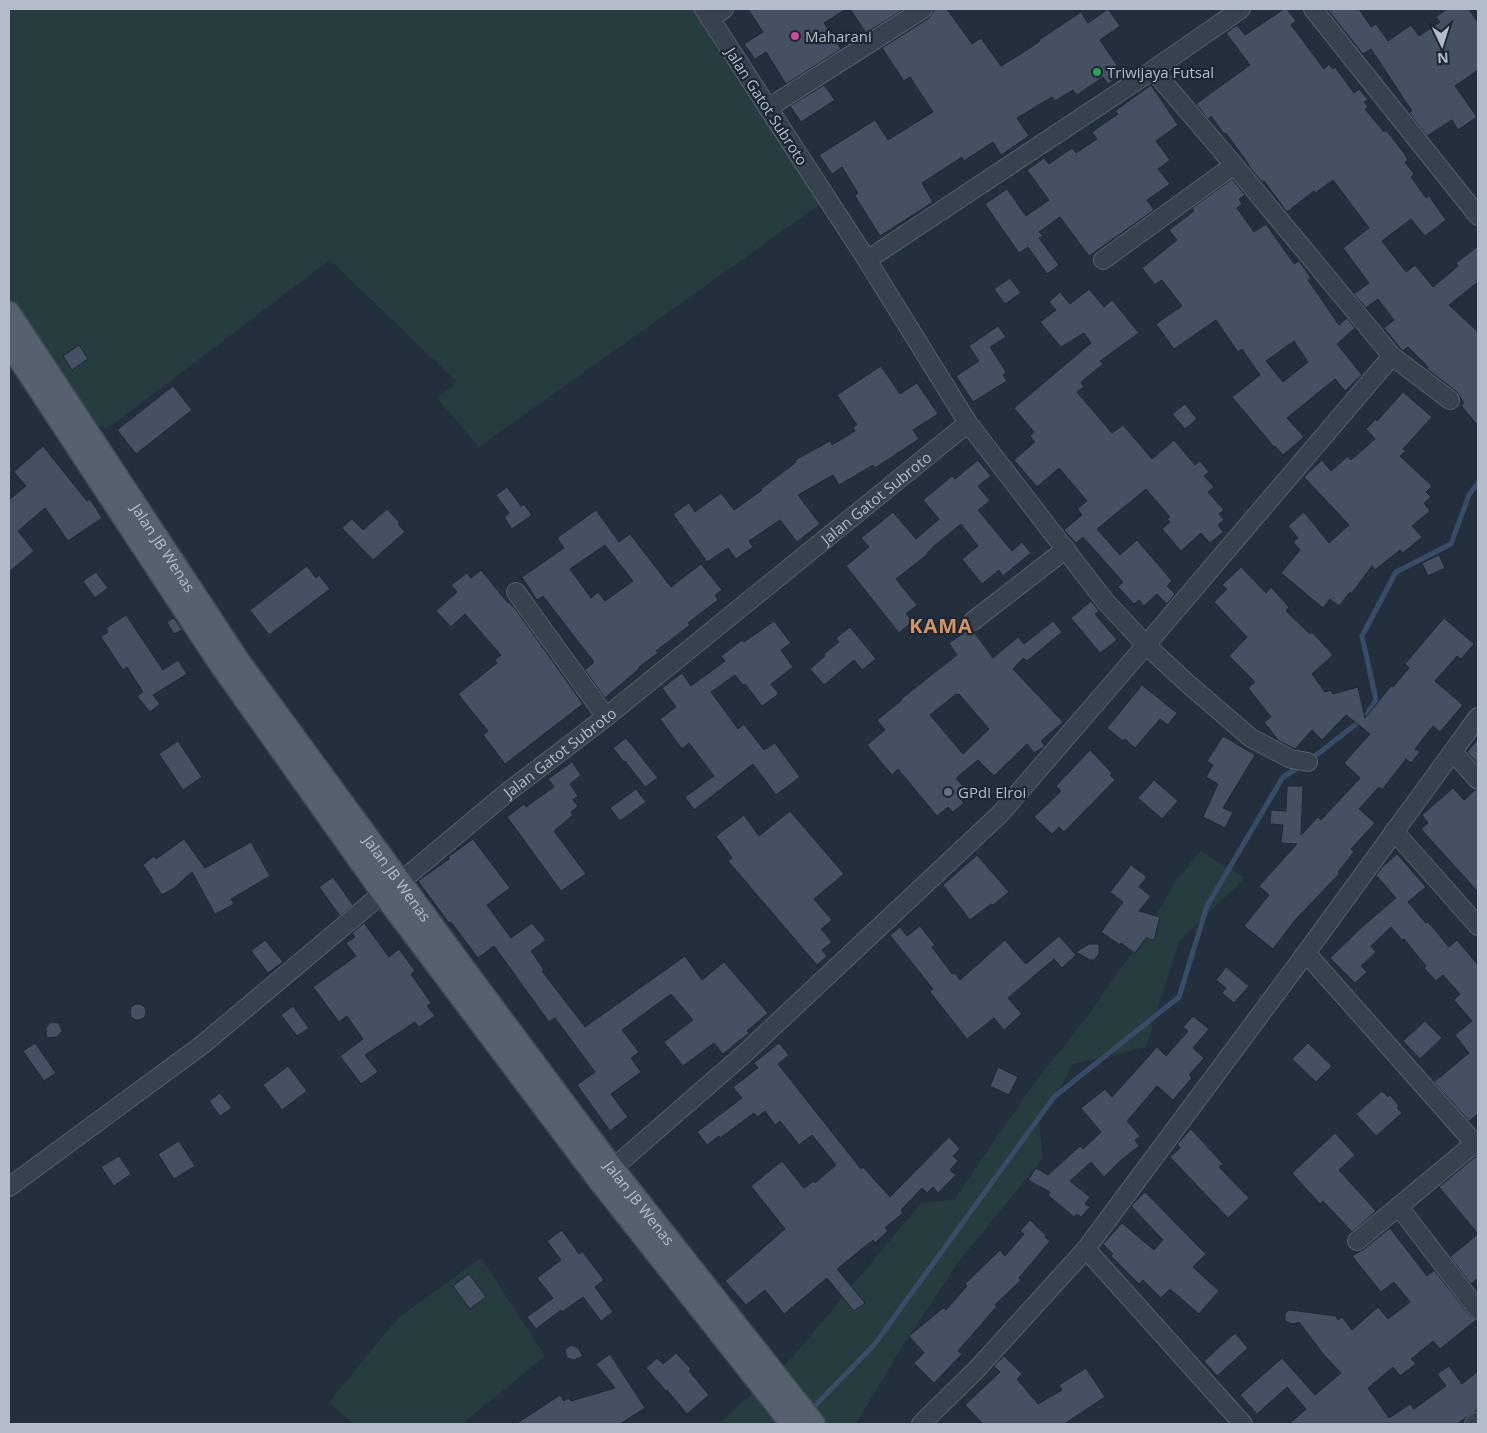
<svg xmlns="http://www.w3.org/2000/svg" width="1487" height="1433" font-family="'Open Sans',sans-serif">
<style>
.green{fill:#263c3f}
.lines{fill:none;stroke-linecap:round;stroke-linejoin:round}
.stream{stroke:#394c67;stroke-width:5}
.building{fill:#455162;stroke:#1f2835;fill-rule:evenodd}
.minor-casing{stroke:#565f6c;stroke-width:20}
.major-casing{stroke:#414a57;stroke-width:25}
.minor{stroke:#38414e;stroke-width:18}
.major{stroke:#56606e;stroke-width:22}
.hotel-dot{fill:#d1479c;stroke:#1d2633;stroke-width:2}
.leisure-dot{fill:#2e9e5b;stroke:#1d2633;stroke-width:2}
.worship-dot{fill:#6b7280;stroke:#1d2633;stroke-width:2}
.labels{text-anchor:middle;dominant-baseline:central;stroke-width:4.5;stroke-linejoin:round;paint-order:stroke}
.poi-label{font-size:15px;fill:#b4bcc9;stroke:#1d2633;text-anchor:start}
.street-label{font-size:15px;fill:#b4bcc9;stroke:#1d2633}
.district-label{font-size:20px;font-weight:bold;letter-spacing:1px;fill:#d59563;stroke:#1d2633}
</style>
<rect width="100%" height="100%" fill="#242f3e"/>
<path class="green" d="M 9,9 L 704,9 L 826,200 L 479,447 L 437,398 L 457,382 L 330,260 L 108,428 L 94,425 L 9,299 Z
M 1200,851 L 1245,878 L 1179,941 L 1146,1047 L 1073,1064 L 1039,1124 L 1043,1158 L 957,1264 L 900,1350 L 856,1424 L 718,1424 L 793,1357 L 921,1203 L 954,1200 L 1033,1085 L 1087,1017 L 1141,940 L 1175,883 Z
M 481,1258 L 545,1356 L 462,1424 L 354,1424 L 329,1402 L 398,1318 Z"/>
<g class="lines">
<path class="stream" d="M 1310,760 L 1365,717 L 1376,700 L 1362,636 L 1396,572 L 1451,544 L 1469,495 L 1478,483
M 810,1411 L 874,1345 L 1054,1097 L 1179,997 L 1207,906 L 1283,777 L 1301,766"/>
</g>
<path class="building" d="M 748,9 L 846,9 L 824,23 L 841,49 L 786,84 L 766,52 L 755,59 L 744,44 L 763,32 Z
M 850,9 L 904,9 L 866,33 Z
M 934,9 L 947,9 L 972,44 L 981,38 L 1001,66 L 1027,50 L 1040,41 L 1039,40 L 1081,12 L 1088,23 L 1108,9 L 1120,26 L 1100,40 L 1123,74 L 1108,84 L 1103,77 L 1077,95 L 1073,90 L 1055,101 L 1052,97 L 1017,118 L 1029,136 L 1001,155 L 993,142 L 964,161 L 962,157 L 922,183 L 933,202 L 880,236 L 855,196 L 858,193 L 842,167 L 832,174 L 819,155 L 875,120 L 888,140 L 933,112 L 910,77 L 904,81 L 882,48 L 929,18 L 932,14 Z
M 1284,9 L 1287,9 L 1296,21 L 1291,25 L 1324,69 L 1329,64 L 1333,69 L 1335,67 L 1354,93 L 1359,89 L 1368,100 L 1364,102 L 1368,107 L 1365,109 L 1384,132 L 1386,130 L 1404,153 L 1408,160 L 1405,162 L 1414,174 L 1411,177 L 1426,198 L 1429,196 L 1446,220 L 1425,236 L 1411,219 L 1382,241 L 1406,272 L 1415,265 L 1433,287 L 1458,266 L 1456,263 L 1478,246 L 1478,282 L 1449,305 L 1478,332 L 1478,426 L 1461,405 L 1464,403 L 1457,392 L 1426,368 L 1428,367 L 1408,347 L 1403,351 L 1401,349 L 1384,328 L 1394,320 L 1378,299 L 1366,308 L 1354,294 L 1369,283 L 1343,248 L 1369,228 L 1333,180 L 1315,193 L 1314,191 L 1287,212 L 1264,181 L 1262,182 L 1248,165 L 1249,165 L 1226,133 L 1224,134 L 1211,116 L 1208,119 L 1196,104 L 1250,65 L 1226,33 L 1237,25 L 1245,35 Z
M 1327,9 L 1359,9 L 1371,27 L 1376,24 L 1388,41 L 1411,25 L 1419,36 L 1440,22 L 1436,17 L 1447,9 L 1469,9 L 1478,23 L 1478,70 L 1455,86 L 1477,117 L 1458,130 L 1452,120 L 1427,136 L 1409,113 L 1412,111 L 1371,49 L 1363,54 Z
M 824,85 L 835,100 L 801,122 L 790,106 Z
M 1151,85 L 1178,125 L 1156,141 L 1170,160 L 1158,169 L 1170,184 L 1147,200 L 1154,210 L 1089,256 L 1060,217 L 1039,232 L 1043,236 L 1039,238 L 1059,265 L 1047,274 L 1028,247 L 1019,253 L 985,204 L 1007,189 L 1026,216 L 1049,200 L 1027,170 L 1044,158 L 1049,164 L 1072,148 L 1076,153 L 1097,139 L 1092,132 L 1118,114 L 1115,111 Z
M 1232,179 L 1245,195 L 1239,199 L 1242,204 L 1237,208 L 1254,232 L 1266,224 L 1294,264 L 1299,261 L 1311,278 L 1308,280 L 1339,325 L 1347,318 L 1355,328 L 1337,344 L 1362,375 L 1345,391 L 1335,379 L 1287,418 L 1304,437 L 1283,455 L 1275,446 L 1274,447 L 1232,397 L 1260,375 L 1242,349 L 1238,352 L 1216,320 L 1174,349 L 1156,324 L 1182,306 L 1162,280 L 1155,285 L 1142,268 L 1177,240 L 1169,230 L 1194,211 L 1192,208 ZM 1294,341 L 1308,362 L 1283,382 L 1266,361 Z
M 1010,278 L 1021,293 L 1005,304 L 994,289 Z
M 1089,289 L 1104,307 L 1112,300 L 1139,333 L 1100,361 L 1103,364 L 1081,382 L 1084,387 L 1077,392 L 1112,433 L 1123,425 L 1152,459 L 1174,440 L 1195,465 L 1200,461 L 1209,472 L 1204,476 L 1214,487 L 1208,492 L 1224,510 L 1219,514 L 1224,520 L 1218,525 L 1223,532 L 1210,543 L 1201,533 L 1181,551 L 1162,529 L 1170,522 L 1167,519 L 1170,517 L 1146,489 L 1097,529 L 1120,555 L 1137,540 L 1172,581 L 1167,586 L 1175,594 L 1167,604 L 1157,594 L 1144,606 L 1139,600 L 1134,604 L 1118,587 L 1123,582 L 1083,537 L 1076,543 L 1064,530 L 1082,515 L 1077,509 L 1087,501 L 1059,468 L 1037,487 L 1014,460 L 1035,442 L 1030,436 L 1034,432 L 1014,408 L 1091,343 L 1084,333 L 1061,347 L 1040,322 L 1056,310 L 1049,302 L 1060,292 L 1070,304 Z
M 998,326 L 1006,337 L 990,347 L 1006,372 L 1003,375 L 1007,381 L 973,402 L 956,376 L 979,361 L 969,346 Z
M 79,345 L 88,359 L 72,370 L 63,356 Z
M 881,366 L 900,394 L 917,383 L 938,414 L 913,430 L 919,439 L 875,468 L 873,465 L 839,485 L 833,475 L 798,495 L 820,524 L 797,542 L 780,520 L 749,541 L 753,547 L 736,559 L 728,548 L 707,562 L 673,514 L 689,503 L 695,512 L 721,493 L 734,510 L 762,490 L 761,489 L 796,462 L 795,460 L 830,441 L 832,445 L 855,431 L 853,427 L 857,425 L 837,395 Z
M 173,386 L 192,410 L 136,454 L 117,430 Z
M 1403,392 L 1432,417 L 1403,449 L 1406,451 L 1400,456 L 1432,486 L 1426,492 L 1431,497 L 1424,503 L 1430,511 L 1412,526 L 1422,537 L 1403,553 L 1400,550 L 1375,570 L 1372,566 L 1351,594 L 1350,592 L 1339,606 L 1330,599 L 1323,608 L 1281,573 L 1300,550 L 1293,542 L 1298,538 L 1288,526 L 1304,512 L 1329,543 L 1349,525 L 1304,477 L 1322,460 L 1331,471 L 1348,456 L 1351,460 L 1375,439 L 1366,429 L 1376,419 L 1377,421 Z
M 1185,404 L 1197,419 L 1185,429 L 1172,414 Z
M 43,446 L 87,501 L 90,499 L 102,518 L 68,541 L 45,508 L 18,531 L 34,551 L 9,572 L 9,500 L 26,486 L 14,472 Z
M 978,460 L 991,476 L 978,486 L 990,501 L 978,510 L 1012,551 L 1022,542 L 1031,553 L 1003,576 L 999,570 L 982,584 L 962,559 L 978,546 L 961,524 L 934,546 L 927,553 L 928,554 L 896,579 L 917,605 L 906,614 L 913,621 L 899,633 L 846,566 L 869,547 L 861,538 L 893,512 L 916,539 L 939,519 L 923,500 L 952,476 L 955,479 Z
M 507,487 L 521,506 L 524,504 L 532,515 L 512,529 L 504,517 L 509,513 L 496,495 Z
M 387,509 L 400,523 L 398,524 L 405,532 L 373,560 L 342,528 L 352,519 L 363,530 Z
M 596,510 L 619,542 L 630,534 L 671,587 L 701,564 L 722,590 L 715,595 L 718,600 L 688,623 L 690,625 L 656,651 L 658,653 L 639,667 L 640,668 L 605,698 L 585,670 L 594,662 L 543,596 L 537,600 L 522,577 L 564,548 L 557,538 ZM 605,545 L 633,581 L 605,601 L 598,592 L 591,598 L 570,569 Z
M 1439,555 L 1445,568 L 1428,576 L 1422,563 Z
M 307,566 L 316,578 L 319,575 L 330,589 L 269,635 L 250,610 Z
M 1241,567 L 1266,593 L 1271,587 L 1289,607 L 1286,611 L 1309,633 L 1313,633 L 1333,655 L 1312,674 L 1325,692 L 1331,690 L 1333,694 L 1358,687 L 1365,718 L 1391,686 L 1393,687 L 1409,668 L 1405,664 L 1444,618 L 1474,644 L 1461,659 L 1457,656 L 1435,681 L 1463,705 L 1440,732 L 1433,726 L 1415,749 L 1420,752 L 1411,763 L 1406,759 L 1382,790 L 1379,787 L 1359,809 L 1375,823 L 1351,849 L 1354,852 L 1338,872 L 1340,873 L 1296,919 L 1273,949 L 1244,926 L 1269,895 L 1259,886 L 1297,844 L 1281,843 L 1283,825 L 1270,824 L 1271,810 L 1286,811 L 1287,786 L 1303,786 L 1301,835 L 1318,817 L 1321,820 L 1360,778 L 1344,763 L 1370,734 L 1346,715 L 1322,740 L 1312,730 L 1295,749 L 1278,740 L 1264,722 L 1271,717 L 1248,688 L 1255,682 L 1229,656 L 1247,637 L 1214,602 L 1227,589 L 1222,585 Z
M 481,570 L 508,603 L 509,602 L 516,610 L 583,704 L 505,764 L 483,735 L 488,731 L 458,694 L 497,663 L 495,660 L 501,655 L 465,614 L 451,627 L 436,611 L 457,592 L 451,585 L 467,573 L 471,578 Z
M 96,572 L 108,588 L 95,598 L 83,581 Z
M 1091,601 L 1099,611 L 1095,614 L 1117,640 L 1100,653 L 1071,618 Z
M 126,615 L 163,670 L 178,660 L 187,674 L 153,695 L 160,704 L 150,712 L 137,696 L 143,692 L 127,667 L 123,670 L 101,637 L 108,632 L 106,628 Z
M 174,618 L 182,630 L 174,634 L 167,622 Z
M 774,621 L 791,643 L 781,650 L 793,667 L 771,684 L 779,694 L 762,706 L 745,684 L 743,685 L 735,675 L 711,692 L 738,729 L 744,724 L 764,750 L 775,743 L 800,777 L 776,795 L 753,764 L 694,810 L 685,797 L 714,776 L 689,743 L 682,749 L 660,719 L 676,707 L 662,688 L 682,673 L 691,686 L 725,661 L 721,656 L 742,640 L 744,642 Z
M 1053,621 L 1062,632 L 1027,661 L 1023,658 L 1013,669 L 1063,722 L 1041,741 L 1045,746 L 1034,753 L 1027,744 L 994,776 L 978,760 L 956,778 L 967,791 L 959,798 L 964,803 L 953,812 L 948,807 L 937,816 L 898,769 L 892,775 L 867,745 L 885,730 L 877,720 L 902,700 L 901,699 L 957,655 L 949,643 L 968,630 L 974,632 L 993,658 L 1018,637 L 1024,644 ZM 956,694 L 957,695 L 959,694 L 989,729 L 963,754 L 930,715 Z
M 850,627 L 876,659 L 862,670 L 854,660 L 824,685 L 810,669 L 825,656 L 824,654 L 839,642 L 836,638 Z
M 1142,685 L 1177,713 L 1168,725 L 1160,719 L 1135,748 L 1125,739 L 1123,741 L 1107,728 Z
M 1223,736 L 1255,755 L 1223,808 L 1233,812 L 1225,828 L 1203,817 L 1218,784 L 1206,777 L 1213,765 L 1207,761 Z
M 626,738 L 658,778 L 645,787 L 625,761 L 624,762 L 613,748 Z
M 1478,739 L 1478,764 L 1467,752 Z
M 178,741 L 202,777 L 183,790 L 159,754 Z
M 1090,750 L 1112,773 L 1110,775 L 1115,780 L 1064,832 L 1059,827 L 1052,834 L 1034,817 L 1061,791 L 1056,786 Z
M 572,762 L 581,775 L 570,784 L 578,796 L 573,800 L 578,806 L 571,812 L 573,815 L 554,831 L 586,874 L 561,891 L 507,817 L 524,804 L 526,807 L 554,787 L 548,779 Z
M 1154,780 L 1178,801 L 1162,819 L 1138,798 Z
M 1453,788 L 1464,800 L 1475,790 L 1478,790 L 1478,892 L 1421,829 L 1428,823 L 1422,815 Z
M 636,789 L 646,802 L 620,821 L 610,808 Z
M 790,811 L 844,874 L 814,899 L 832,920 L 821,929 L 832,942 L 822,950 L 827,956 L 817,965 L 728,861 L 732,858 L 716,836 L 744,815 L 759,836 Z
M 184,839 L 205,868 L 251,842 L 270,876 L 231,899 L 234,904 L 215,914 L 192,872 L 174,888 L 162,895 L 152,880 L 153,880 L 143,865 L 154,856 L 156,859 Z
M 473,839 L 510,888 L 487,905 L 511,938 L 532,923 L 546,940 L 531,951 L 544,970 L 542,971 L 585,1027 L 685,956 L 702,980 L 724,962 L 768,1013 L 747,1031 L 749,1033 L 723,1054 L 714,1043 L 683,1066 L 664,1042 L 693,1020 L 671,994 L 638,1018 L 622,1030 L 639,1052 L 631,1058 L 641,1072 L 611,1094 L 628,1117 L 610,1131 L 577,1085 L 595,1072 L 555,1018 L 549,1022 L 494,946 L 478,958 L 451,922 L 449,923 L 418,881 L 449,859 L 448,857 Z
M 1397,854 L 1426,887 L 1408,902 L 1426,923 L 1428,922 L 1449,947 L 1457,940 L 1478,965 L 1478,1114 L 1469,1121 L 1434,1082 L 1469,1053 L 1455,1035 L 1472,1021 L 1454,1000 L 1460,994 L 1443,975 L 1436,981 L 1424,968 L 1426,966 L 1404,939 L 1402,940 L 1391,927 L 1371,946 L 1376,952 L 1361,966 L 1367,972 L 1355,983 L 1330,958 L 1362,927 L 1396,898 L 1376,875 L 1382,867 Z
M 977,855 L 1009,892 L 993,905 L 991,904 L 970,920 L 943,885 Z
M 1131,865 L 1147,877 L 1139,887 L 1151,896 L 1139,911 L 1160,917 L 1154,940 L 1146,938 L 1135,953 L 1121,943 L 1120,945 L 1101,932 L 1123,902 L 1110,892 Z
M 333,877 L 353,905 L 340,916 L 319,887 Z
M 364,923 L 389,957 L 399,949 L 415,971 L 411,974 L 431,1003 L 427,1006 L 435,1016 L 419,1027 L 415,1022 L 365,1055 L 378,1072 L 361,1084 L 340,1056 L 363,1039 L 347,1016 L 339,1022 L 313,987 L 356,956 L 346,943 L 355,937 L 352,933 Z
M 920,926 L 935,945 L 932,947 L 952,974 L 955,973 L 960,980 L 1005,940 L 1026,964 L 1059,936 L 1076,955 L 1062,968 L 1054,959 L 1008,998 L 1022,1014 L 1004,1030 L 994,1018 L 967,1039 L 930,992 L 933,989 L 890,935 L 900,927 L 907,936 Z
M 265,940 L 283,962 L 268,973 L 251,951 Z
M 1089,944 L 1099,944 L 1099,954 L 1094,960 L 1090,960 L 1076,952 Z
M 1226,967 L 1249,986 L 1234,1003 L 1222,993 L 1226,988 L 1216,980 Z
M130 1012a8 8 0 1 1 16 0a8 8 0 1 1-16 0Z
M 293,1006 L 309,1028 L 297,1036 L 281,1015 Z
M 1193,1016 L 1209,1029 L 1193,1048 L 1204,1058 L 1189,1075 L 1192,1078 L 1173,1100 L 1157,1086 L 1127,1121 L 1140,1136 L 1135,1140 L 1139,1146 L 1120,1161 L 1104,1177 L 1091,1162 L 1070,1181 L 1090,1197 L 1085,1204 L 1090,1207 L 1081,1217 L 1077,1214 L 1074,1217 L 1048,1195 L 1050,1192 L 1028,1180 L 1036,1168 L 1048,1175 L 1080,1146 L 1083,1149 L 1101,1132 L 1081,1108 L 1105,1089 L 1112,1097 L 1157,1047 L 1166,1056 L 1188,1031 L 1183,1027 Z
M 1425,1021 L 1442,1038 L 1420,1059 L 1403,1041 Z
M 51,1022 L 59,1023 L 62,1031 L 57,1037 L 47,1038 L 46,1028 Z
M 35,1043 L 56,1073 L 44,1081 L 23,1051 Z
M 779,1043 L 789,1055 L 778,1064 L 861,1169 L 863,1167 L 890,1197 L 949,1137 L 960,1149 L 953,1156 L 958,1161 L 950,1170 L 956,1175 L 938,1193 L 933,1187 L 927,1193 L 922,1188 L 901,1210 L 903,1213 L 885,1228 L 888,1231 L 875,1243 L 873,1240 L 837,1269 L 865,1303 L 854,1311 L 827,1278 L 784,1314 L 765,1290 L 746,1305 L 725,1281 L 785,1229 L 751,1186 L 782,1161 L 804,1188 L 814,1181 L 815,1183 L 836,1165 L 812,1135 L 799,1145 L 780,1121 L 775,1125 L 765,1111 L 757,1117 L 754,1113 L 720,1138 L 719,1136 L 707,1145 L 697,1132 L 742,1098 L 733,1087 L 758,1068 L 754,1063 Z
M 1308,1043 L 1332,1066 L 1316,1082 L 1292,1059 Z
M 288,1066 L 307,1091 L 282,1110 L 263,1085 Z
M 998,1067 L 1018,1077 L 1009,1095 L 990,1086 Z
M 1382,1091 L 1388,1097 L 1390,1095 L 1399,1106 L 1397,1108 L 1402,1113 L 1376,1136 L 1356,1114 Z
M 220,1093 L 232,1108 L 220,1116 L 209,1101 Z
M 1191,1129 L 1223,1164 L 1219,1167 L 1249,1198 L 1228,1218 L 1170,1157 L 1180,1148 L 1177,1144 Z
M 1335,1133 L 1355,1155 L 1339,1170 L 1376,1211 L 1352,1232 L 1323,1201 L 1320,1204 L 1292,1173 Z
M 179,1141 L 195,1166 L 174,1179 L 158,1154 Z
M 119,1156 L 131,1174 L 114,1186 L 101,1167 Z
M 1475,1157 L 1478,1157 L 1478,1278 L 1471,1284 L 1450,1257 L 1478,1234 L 1439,1187 Z
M 1145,1192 L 1206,1254 L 1193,1267 L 1219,1291 L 1199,1314 L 1170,1289 L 1161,1298 L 1143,1280 L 1139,1284 L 1111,1256 L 1113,1254 L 1103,1244 L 1122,1223 L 1154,1250 L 1163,1240 L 1131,1206 Z
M 1030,1220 L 1046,1235 L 1045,1237 L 1050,1241 L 1019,1278 L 1021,1280 L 995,1305 L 997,1306 L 958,1351 L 962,1354 L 934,1383 L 914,1363 L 924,1353 L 909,1336 L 943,1308 L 946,1310 L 967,1286 L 965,1284 L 1000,1250 L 1005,1256 L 1024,1234 L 1020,1231 Z
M 1390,1228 L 1427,1276 L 1434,1270 L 1470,1316 L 1476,1320 L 1440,1349 L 1433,1341 L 1411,1359 L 1416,1364 L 1400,1376 L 1393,1367 L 1368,1388 L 1389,1418 L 1410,1404 L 1414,1409 L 1446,1386 L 1437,1374 L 1449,1366 L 1462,1384 L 1478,1371 L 1478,1409 L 1457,1424 L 1289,1424 L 1306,1409 L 1287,1387 L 1257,1414 L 1240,1395 L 1282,1358 L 1315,1395 L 1341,1373 L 1324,1355 L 1299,1322 L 1292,1324 L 1285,1321 L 1285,1314 L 1287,1311 L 1290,1310 L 1336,1316 L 1338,1320 L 1342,1317 L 1352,1330 L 1378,1307 L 1388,1319 L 1410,1302 L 1394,1282 L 1381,1292 L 1352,1256 L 1364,1249 Z
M 562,1230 L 579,1254 L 582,1251 L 604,1280 L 595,1287 L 613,1312 L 601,1321 L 583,1297 L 562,1312 L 561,1310 L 536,1329 L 527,1317 L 553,1298 L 537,1278 L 561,1260 L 547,1241 Z
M 469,1274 L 486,1297 L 470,1309 L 453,1286 Z
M 1235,1333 L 1248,1348 L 1217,1376 L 1204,1361 Z
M 571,1345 L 578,1348 L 583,1356 L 574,1360 L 567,1358 L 565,1350 Z
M 676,1353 L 691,1369 L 689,1371 L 709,1395 L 687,1414 L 667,1390 L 666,1391 L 646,1368 L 657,1358 L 663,1364 Z
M 610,1354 L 645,1408 L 620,1424 L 516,1424 L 560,1395 L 564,1401 L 568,1398 L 571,1401 L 615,1388 L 596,1364 Z
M 1004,1356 L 1022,1374 L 1017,1379 L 1038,1404 L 1062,1390 L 1059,1385 L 1086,1368 L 1105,1397 L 1064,1424 L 983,1424 L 965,1405 L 1000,1372 L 994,1366 Z"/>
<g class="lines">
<defs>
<g id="minor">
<path d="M 1313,9 L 1478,216"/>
<path d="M 710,19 L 724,9"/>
<path d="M 768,108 L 923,9"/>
<path d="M 867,260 L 1153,70 L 1241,9"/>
<path d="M 1103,260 L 1234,165"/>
<path d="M 1392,356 L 1450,400"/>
<path d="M 968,423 L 1105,601 L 1146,645 L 1187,683 L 1251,738 L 1291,759 L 1308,762"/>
<path d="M 516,592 L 606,717"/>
<path d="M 973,621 L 1066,549"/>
<path d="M 1453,752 L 1478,780"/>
<path d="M 1394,831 L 1478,926"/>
<path d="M 1306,953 L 1478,1147"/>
<path d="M 604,1176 L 744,1054 L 1000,814 L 1146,645 L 1392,356 L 1234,165 L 1153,70"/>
<path id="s1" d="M 9,1187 L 202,1045 L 383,893 L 400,882 L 509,791 L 606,717 L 968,423 L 867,260 L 704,9"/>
<path d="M 1399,1207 L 1478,1310"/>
<path d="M 1357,1241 L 1475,1143"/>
<path d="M 1086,1249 L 1243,1424"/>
<path d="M 921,1424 L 978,1368 L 1086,1249 L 1306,953 L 1478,717"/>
<path d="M 1474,1424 L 1478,1421"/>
</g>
<g id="major">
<path id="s2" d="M 9,313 L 239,662 L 467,973 L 613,1169 L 814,1424"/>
<path d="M 9,343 L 219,662 L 383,893 L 599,1180 L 792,1424"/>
</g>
</defs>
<use href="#minor" class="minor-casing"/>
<use href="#major" class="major-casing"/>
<use href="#minor" class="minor"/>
<use href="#major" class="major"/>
</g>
<circle class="hotel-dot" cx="795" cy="36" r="5"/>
<circle class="leisure-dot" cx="1097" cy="72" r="5"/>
<circle class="worship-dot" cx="948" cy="792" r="5"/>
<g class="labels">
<g class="poi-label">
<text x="805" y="36">Maharani</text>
<text x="1107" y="72">Triwijaya Futsal</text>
<text x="958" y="792">GPdI Elroi</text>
</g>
<g class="street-label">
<text transform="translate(767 106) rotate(57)">Jalan Gatot Subroto</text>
<text stroke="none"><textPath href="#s1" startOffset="1108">Jalan Gatot Subroto</textPath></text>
<text stroke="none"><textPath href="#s2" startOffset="281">Jalan JB Wenas</textPath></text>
<text stroke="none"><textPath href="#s1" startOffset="702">Jalan Gatot Subroto</textPath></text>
<text stroke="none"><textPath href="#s2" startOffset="686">Jalan JB Wenas</textPath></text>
<text stroke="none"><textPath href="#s2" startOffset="1091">Jalan JB Wenas</textPath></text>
</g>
<g class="district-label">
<text x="941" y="625">KAMA</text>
</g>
</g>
<rect width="1487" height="1433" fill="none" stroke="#b4bcc9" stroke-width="20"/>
<g transform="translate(1442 45) rotate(176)" stroke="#1d2633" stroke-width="4" paint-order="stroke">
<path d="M0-4L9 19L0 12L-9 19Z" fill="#b4bcc9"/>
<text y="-8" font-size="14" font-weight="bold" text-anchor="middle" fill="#b4bcc9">N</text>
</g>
</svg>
